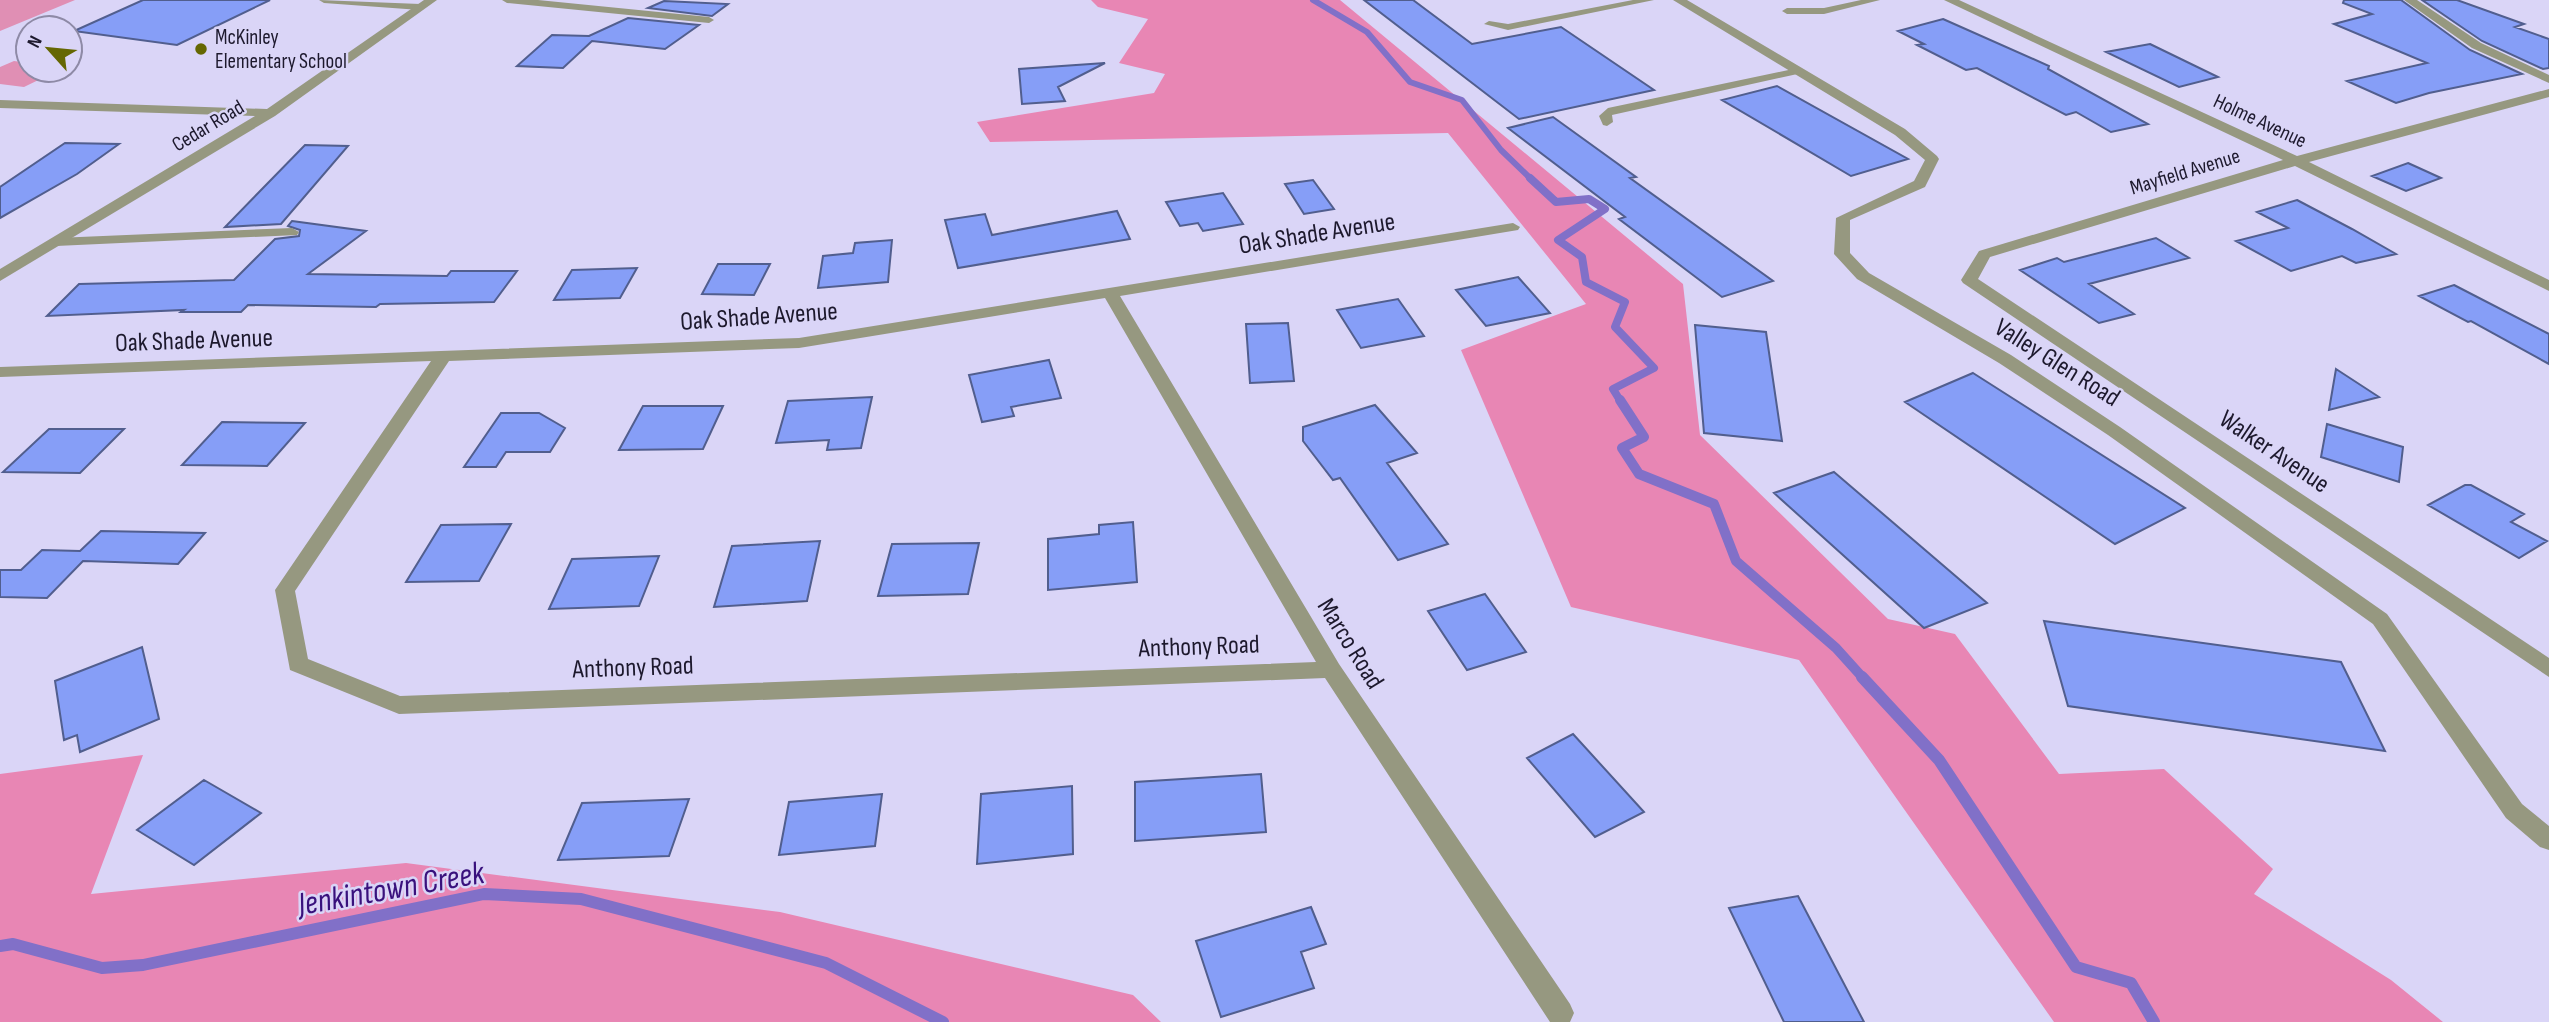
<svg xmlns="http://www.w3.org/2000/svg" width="2549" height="1022" font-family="'Sofia Sans Condensed',sans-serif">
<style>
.green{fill:#e08fb4}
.forest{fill:#e886b4}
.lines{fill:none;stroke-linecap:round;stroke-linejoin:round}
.stream-far3{stroke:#8170c8;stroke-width:6}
.stream-far2{stroke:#8170c8;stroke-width:8}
.stream-far1{stroke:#8170c8;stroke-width:10}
.stream{stroke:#8170c8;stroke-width:12}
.building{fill:#869ef7;stroke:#515e8e;stroke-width:2}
.service{fill:#969880;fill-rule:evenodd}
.minor{fill:#969880;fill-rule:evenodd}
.poi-dot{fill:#656702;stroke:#dad5f7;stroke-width:2.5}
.labels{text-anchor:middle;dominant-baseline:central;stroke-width:5;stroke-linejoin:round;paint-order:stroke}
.far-poi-label{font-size:21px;fill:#1d192d;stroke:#dad5f7;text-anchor:start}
.far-street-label{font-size:21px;fill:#1d192d;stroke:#dad5f7}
.street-label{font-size:26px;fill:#1d192d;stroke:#dad5f7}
.near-water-label{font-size:33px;font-style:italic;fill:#39117d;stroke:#dad5f7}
</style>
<rect width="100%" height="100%" fill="#dad5f7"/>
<path class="green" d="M 0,0 L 75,0 L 0,31 Z
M 14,61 L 28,63 L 28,70 L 59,70 L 24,87 L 0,84 L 0,67 Z"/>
<path class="forest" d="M 1091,0 L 1340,0 L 1683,284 L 1700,435 L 1888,619 L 1955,634 L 2059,774 L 2164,769 L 2273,869 L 2254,894 L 2391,980 L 2443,1022 L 2054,1022 L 1799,660 L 1571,607 L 1461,350 L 1586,304 L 1448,133 L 990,142 L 977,122 L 1154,93 L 1165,74 L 1119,63 L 1148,19 L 1098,7 Z
M 143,755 L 91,894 L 406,863 L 780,912 L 1133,995 L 1161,1022 L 0,1022 L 0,774 Z"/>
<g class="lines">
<path class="stream-far3" d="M 1313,0 L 1367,32 L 1410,82 L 1462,100 L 1501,150 L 1532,180"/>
<path class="stream-far2" d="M 1530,178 L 1556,202 L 1589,199 L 1605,209 L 1558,240 L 1582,257 L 1586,282 L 1625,302 L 1615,327 L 1654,368 L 1613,389 L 1621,402"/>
<path class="stream-far1" d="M 1620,400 L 1644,437 L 1622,448 L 1639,474 L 1714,504 L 1736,561 L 1836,648 L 1864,679"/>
<path class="stream" d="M 1862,677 L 1939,760 L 2076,967 L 2131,983 L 2154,1022
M 0,946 L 13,944 L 102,968 L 143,965 L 484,894 L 581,899 L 826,963 L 943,1022"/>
</g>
<path class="building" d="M 143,0 L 270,0 L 177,45 L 74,31 Z
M 1364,0 L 1413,0 L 1472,44 L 1561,27 L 1654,90 L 1519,119 Z
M 2344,0 L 2401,0 L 2470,50 L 2522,74 L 2429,93 L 2396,103 L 2347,81 L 2427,63 L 2334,24 L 2372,14 L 2343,3 Z
M 2422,0 L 2457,0 L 2524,24 L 2515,27 L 2549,39 L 2549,68 L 2543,69 L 2482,41 Z
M 664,1 L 728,4 L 712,16 L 648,8 Z
M 628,18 L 699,25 L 665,49 L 592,41 L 563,68 L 517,66 L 552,35 L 589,36 Z
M 1943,19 L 2049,66 L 2048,69 L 2148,124 L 2111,132 L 2076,112 L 2066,115 L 1977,68 L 1966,70 L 1917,45 L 1924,44 L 1898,31 Z
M 2150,44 L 2218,77 L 2179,87 L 2106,52 Z
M 1105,63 L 1058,87 L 1065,101 L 1022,104 L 1019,69 Z
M 1777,86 L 1908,159 L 1851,176 L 1722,100 Z
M 1553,117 L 1636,177 L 1630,178 L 1773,281 L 1722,297 L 1619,219 L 1625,217 L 1508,128 Z
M 65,143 L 119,144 L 77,174 L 0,218 L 0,187 Z
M 305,145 L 348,146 L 281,224 L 225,227 Z
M 2408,163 L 2441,178 L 2406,191 L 2372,176 Z
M 1313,180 L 1334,209 L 1304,214 L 1285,184 Z
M 1223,193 L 1243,224 L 1203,231 L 1198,223 L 1180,226 L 1166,202 Z
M 2297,200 L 2352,229 L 2396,254 L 2356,263 L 2342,256 L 2291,271 L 2236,241 L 2288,228 L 2257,212 Z
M 1117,211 L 1130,239 L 958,268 L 945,220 L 985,214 L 992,235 Z
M 292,221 L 366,231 L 308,274 L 447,276 L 451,271 L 517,271 L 494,302 L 380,304 L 376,307 L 248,305 L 241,312 L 181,312 L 184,310 L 47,316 L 79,284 L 234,280 L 275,239 L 299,236 L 300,230 L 288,226 Z
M 2156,238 L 2189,258 L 2089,284 L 2134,314 L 2099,323 L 2020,270 L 2057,258 L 2064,262 Z
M 892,240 L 888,282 L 818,288 L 823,256 L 853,253 L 855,243 Z
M 718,264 L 770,264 L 754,295 L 702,294 Z
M 637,268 L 620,298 L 554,300 L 572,270 Z
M 1518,277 L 1550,313 L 1486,326 L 1456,290 Z
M 2454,285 L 2549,334 L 2549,364 L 2471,321 L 2468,322 L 2419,296 Z
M 1398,299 L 1424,336 L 1361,348 L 1337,310 Z
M 1288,323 L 1294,381 L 1250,383 L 1246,324 Z
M 1695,325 L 1766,332 L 1782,441 L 1704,433 Z
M 1049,360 L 1061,398 L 1011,407 L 1014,416 L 982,422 L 969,375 Z
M 2336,369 L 2379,397 L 2329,410 Z
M 1973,373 L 2185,508 L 2115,544 L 1905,402 Z
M 872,397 L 861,448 L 827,450 L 829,440 L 776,443 L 788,401 Z
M 1375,405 L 1417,453 L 1387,463 L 1448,544 L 1398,560 L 1340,478 L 1333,480 L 1303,441 L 1303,427 Z
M 643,406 L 723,406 L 703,449 L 619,450 Z
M 501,413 L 539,413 L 565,428 L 550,452 L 506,452 L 496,467 L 464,467 Z
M 222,422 L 305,423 L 267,466 L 182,465 Z
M 2327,424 L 2403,447 L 2399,482 L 2321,457 Z
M 49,429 L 124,429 L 80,473 L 3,472 Z
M 1834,472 L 1987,603 L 1924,628 L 1774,493 Z
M 2465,485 L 2471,485 L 2524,514 L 2511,522 L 2547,541 L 2519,558 L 2428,505 Z
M 1133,522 L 1137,582 L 1048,590 L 1048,539 L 1099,534 L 1099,525 Z
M 511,524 L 479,581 L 406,582 L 441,525 Z
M 101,531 L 205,533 L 178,564 L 83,561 L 47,598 L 0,597 L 0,570 L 21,570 L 42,550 L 80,551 Z
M 820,541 L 807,601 L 714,607 L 732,546 Z
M 979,543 L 968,594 L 878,596 L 892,544 Z
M 659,556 L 639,606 L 549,609 L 572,559 Z
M 1485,594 L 1526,652 L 1467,670 L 1428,611 Z
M 2044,621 L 2341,662 L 2385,751 L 2068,706 Z
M 142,647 L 159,719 L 80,752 L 77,735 L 64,740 L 55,681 Z
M 1573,734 L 1644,812 L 1595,837 L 1527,758 Z
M 1261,774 L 1266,832 L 1135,841 L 1135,782 Z
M 204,780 L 261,813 L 194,865 L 137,830 Z
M 1072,786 L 1073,854 L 977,864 L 981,794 Z
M 882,794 L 875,846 L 779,855 L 789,802 Z
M 689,799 L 669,856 L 558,860 L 582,803 Z
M 1798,896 L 1864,1022 L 1784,1022 L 1729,908 Z
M 1311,907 L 1326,944 L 1301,952 L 1314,988 L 1221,1017 L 1196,941 Z"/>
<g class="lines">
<path class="service" d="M 319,0 L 420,4 L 425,7 L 420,10 L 324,3 Z
M 502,0 L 538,0 L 709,17 L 714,20 L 709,23 L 507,3 Z
M 1633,0 L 1654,0 L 1508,30 L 1484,24 L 1489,21 L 1508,24 Z
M 1861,0 L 1880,0 L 1824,14 L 1787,14 L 1782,11 L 1787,8 L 1824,8 Z
M 1798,68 L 1804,71 L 1802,73 L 1612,115 L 1613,122 L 1607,126 L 1603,125 L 1599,116 L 1608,108 Z
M 292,228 L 299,232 L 297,235 L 56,246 L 49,242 L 56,238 Z"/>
<path class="minor" d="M 424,0 L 437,0 L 275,116 L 0,281 L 0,269 L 255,116 L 0,108 L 0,100 L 267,109 Z
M 1673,0 L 1687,0 L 1905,129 L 1937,156 L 1939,159 L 1925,187 L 1850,220 L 1850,253 L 1869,273 L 2011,355 L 2120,427 L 2387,614 L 2522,804 L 2549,826 L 2549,850 L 2540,847 L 2506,818 L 2373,624 L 2108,435 L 1999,363 L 1857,279 L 1834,254 L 1836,218 L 1914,181 L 1925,160 L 1895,135 Z
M 1944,0 L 1959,0 L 2297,156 L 2549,89 L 2549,97 L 2309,162 L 2549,280 L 2549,291 L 2295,166 L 1990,257 L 1978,279 L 2549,658 L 2549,677 L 1963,283 L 1961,280 L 1979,251 L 2283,160 Z
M 2404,0 L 2417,0 L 2481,43 L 2549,75 L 2549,83 L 2472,48 Z
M 1513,223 L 1520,227 L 1518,230 L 1120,296 L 1339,664 L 1570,1004 L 1574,1013 L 1570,1022 L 1550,1022 L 1325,678 L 399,714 L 290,670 L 275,590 L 431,361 L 0,377 L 0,367 L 799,338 ZM 1105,298 L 1316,662 L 400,696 L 308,659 L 295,591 L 449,361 L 799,348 Z"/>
</g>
<circle class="poi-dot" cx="201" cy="49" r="7"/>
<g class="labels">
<g class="far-poi-label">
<text x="215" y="37">McKinley<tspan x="215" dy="24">Elementary School</tspan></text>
</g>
<g class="far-street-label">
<text transform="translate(2260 121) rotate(25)">Holme Avenue</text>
<text transform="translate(208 126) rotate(-31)">Cedar Road</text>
<text transform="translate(2185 172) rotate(-17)">Mayfield Avenue</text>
</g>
<g class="street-label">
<text transform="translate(1317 234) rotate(-9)">Oak Shade Avenue</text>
<text transform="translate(759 317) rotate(-4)">Oak Shade Avenue</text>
<text transform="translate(194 341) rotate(-2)">Oak Shade Avenue</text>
<text transform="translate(2057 363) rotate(32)">Valley Glen Road</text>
<text transform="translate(2274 452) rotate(34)">Walker Avenue</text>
<text transform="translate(1350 644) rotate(58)">Marco Road</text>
<text transform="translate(1199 647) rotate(-2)">Anthony Road</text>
<text transform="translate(633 668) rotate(-2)">Anthony Road</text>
</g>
<g class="near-water-label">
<text transform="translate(391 889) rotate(-10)">Jenkintown Creek</text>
</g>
</g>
<g transform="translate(49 49) rotate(297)"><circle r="33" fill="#dad5f7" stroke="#8e8aa6" stroke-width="2"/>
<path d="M0-5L12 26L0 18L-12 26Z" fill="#656702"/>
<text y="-10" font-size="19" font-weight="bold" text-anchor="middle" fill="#1d192d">N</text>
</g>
</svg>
